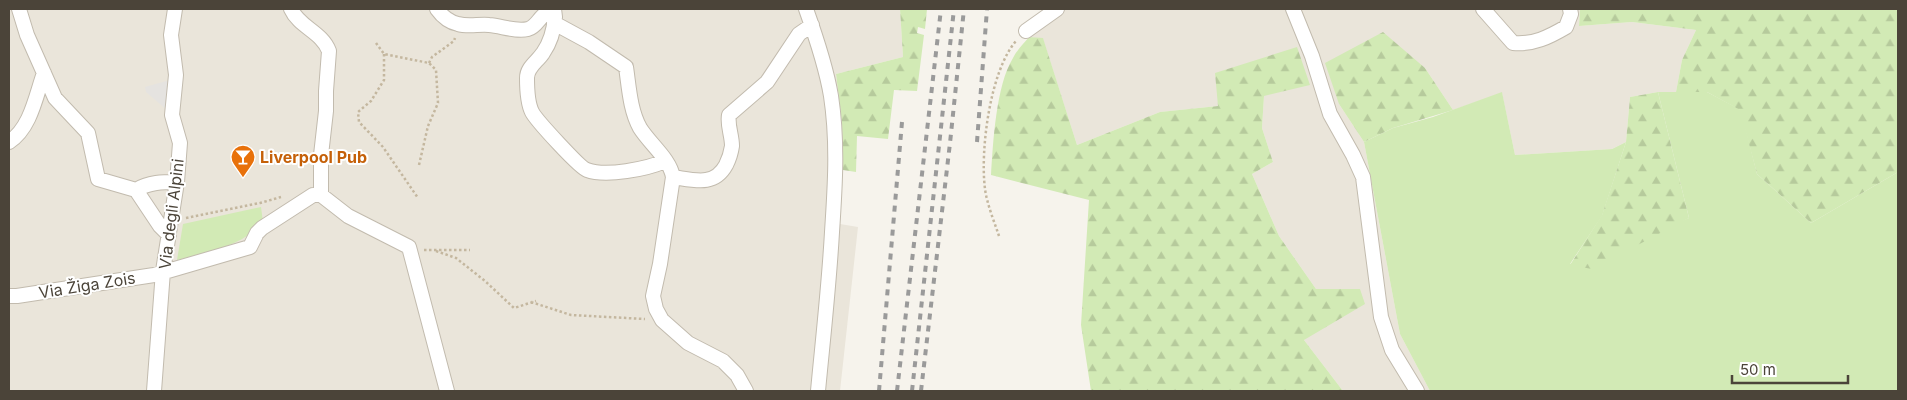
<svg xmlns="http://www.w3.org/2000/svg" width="1907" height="400" font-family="Inter,sans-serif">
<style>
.residential{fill:#eae5da}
.green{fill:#d2eab5}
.forest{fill:url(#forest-firs)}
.parking{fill:#e5e3e0}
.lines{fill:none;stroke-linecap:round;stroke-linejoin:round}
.street-casing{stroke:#c2bbae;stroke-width:16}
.path{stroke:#c4b79f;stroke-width:2.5;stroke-dasharray:2.5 2.5;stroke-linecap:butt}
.street{stroke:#fff;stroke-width:14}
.rail{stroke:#9a9a9a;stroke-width:4;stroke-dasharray:6 6;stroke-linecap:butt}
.labels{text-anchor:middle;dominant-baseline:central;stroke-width:4;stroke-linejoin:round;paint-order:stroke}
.food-label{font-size:16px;font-weight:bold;fill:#c56008;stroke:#fff;text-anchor:start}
.street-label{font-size:16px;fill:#4b4439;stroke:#fff}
</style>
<defs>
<pattern id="forest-firs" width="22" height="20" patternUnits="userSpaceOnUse" patternTransform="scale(1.25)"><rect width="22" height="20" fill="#d2eab5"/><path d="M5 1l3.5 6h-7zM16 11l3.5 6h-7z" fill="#b6ca9c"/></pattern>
</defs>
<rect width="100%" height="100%" fill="#f6f3ec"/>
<path class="residential" d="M 9,9 L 900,9 L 903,57 L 836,74 L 842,123 L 843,170 L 840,224 L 858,227 L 840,391 L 9,391 Z
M 1044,9 L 1580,9 L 1579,26 L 1632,22 L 1696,30 L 1682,60 L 1676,92 L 1658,92 L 1630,97 L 1626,142 L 1612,149 L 1515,155 L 1502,93 L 1453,110 L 1425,68 L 1339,104 L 1364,142 L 1400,334 L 1430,391 L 1343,391 L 1304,340 L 1360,289 L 1316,289 L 1279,236 L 1252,174 L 1273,162 L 1262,128 L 1264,96 L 1218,106 L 1160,112 L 1077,145 L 1043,39 L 1029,37 L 1018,31 Z"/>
<path class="green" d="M 1502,92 L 1515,155 L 1612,149 L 1626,142 L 1602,216 L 1570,264 L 1689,218 L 1658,92 L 1707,92 L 1741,110 L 1757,174 L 1811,223 L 1898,172 L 1898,391 L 1430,391 L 1400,334 L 1364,142 L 1393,128 L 1433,117 Z
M 261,207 L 263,222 C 240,248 209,251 177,260 L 183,224 Z"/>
<path class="forest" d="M 900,9 L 927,9 L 925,29 L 918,27 L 917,33 L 924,35 L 917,91 L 894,90 L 888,139 L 857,136 L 856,172 L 843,170 L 842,123 L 836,74 L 903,57 Z
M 1580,9 L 1898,9 L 1898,172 L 1811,223 L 1757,174 L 1740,110 L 1707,92 L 1676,92 L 1682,60 L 1696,30 L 1632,22 L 1579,26 Z
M 1383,32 L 1425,68 L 1453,110 L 1393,128 L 1364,142 L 1339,104 L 1325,63 Z
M 1029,37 L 1043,38 L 1077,145 L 1160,112 L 1218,106 L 1215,73 L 1297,47 L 1310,85 L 1264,96 L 1262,128 L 1273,162 L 1252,174 L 1279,236 L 1316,289 L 1360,289 L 1365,304 L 1304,340 L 1343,391 L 1091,391 L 1081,325 L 1089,200 L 991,175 C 993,143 996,85 1013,58 C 1017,50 1024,43 1029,37 Z
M 1658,92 L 1689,218 L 1592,269 L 1570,265 L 1602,215 L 1626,142 L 1630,97 Z"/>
<path class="parking" d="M 170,80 L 167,110 L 146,92 L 145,87 Z"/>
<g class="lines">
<defs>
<path id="street" d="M 19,9 L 27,35 L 55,98 L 88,133 L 98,179 L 136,190 L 160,226 L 169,235
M 291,9 C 299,27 322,32 329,51 L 326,91 L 326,111 L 321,155 L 321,195 L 348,216 L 409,247 L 447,391
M 437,9 C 442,16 449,22 458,24 C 468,27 479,24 489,25 C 502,26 515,32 528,29 C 536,27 539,18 545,14 L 555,17 L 554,9
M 806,9 C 816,37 826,66 831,96 C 838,142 835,187 832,232 C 829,286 823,338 818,391
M 1293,9 L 1312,56 L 1330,114 L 1353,155 L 1363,177 L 1381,317 L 1392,350 L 1417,391
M 1483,9 L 1513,43 C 1533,45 1549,37 1566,27 L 1571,14 L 1570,9
M 555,17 C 554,29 550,43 543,53 C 537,62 527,67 527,78 C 527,87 528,104 532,112 C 536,120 580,168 587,170 C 606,177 647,169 665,161
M 554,23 L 589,42 L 626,67 C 629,87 630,110 640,128 C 650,144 670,159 673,177 L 660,264 L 653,296 L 656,309 L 662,320 L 688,343 L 723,361 L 737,375 L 746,391
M 1026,31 L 1057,9
M 9,142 C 31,128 36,95 44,73
M 673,177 C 694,180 714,187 726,165 C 729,159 731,153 732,146 C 732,135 727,125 729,115 L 767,82 L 799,34 L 812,25
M 136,190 C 149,182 163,182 177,182
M 9,296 L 17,296 L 154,275 L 250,247 L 257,233 L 262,228 L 313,195 L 321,195
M 154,391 L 163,271 L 177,182 L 180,143 L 172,115 L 176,75 L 171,35 L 175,9"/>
</defs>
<use href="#street" class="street-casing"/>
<path class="path" d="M 376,43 L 384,54 L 429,63 L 436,70 L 438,103 L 428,126 L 419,165
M 384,54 L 384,80 L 371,101 L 358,112 L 359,122 L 383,147 L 418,198
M 429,63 L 432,57 L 454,41 L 455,38
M 186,218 L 260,203 L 281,197
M 999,236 C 994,221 987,204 985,189 C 980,150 990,71 1016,41
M 424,250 L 470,250
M 436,251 L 456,258 L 485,281 L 514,308 L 536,301
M 531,302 L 571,315 L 645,319"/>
<use href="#street" class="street"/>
<path class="rail" d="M 977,142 L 987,9
M 879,391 L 902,122
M 897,391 L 941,9
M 912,391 L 954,9
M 921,391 L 950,143 L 964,9"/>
</g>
<defs>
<symbol id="bar-pin" viewBox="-11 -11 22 30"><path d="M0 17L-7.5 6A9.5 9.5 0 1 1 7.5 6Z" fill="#e8710a" stroke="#fff"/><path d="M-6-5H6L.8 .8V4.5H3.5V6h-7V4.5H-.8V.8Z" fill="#fff"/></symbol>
</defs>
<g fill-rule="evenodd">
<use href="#bar-pin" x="229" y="143" width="28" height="38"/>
</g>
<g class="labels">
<g class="food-label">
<text x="260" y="157">Liverpool Pub</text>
</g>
<g class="street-label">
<text transform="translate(171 214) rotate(-83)">Via degli Alpini</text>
<text transform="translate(87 285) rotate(-9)">Via Žiga Zois</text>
</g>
</g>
<rect width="1907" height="400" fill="none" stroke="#4b4439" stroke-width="20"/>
<path d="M1732 375v8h116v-8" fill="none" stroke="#4b4439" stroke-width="2.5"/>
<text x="1740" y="375" font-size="15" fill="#4b4439" stroke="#ffffff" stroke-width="4" paint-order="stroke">50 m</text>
</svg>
